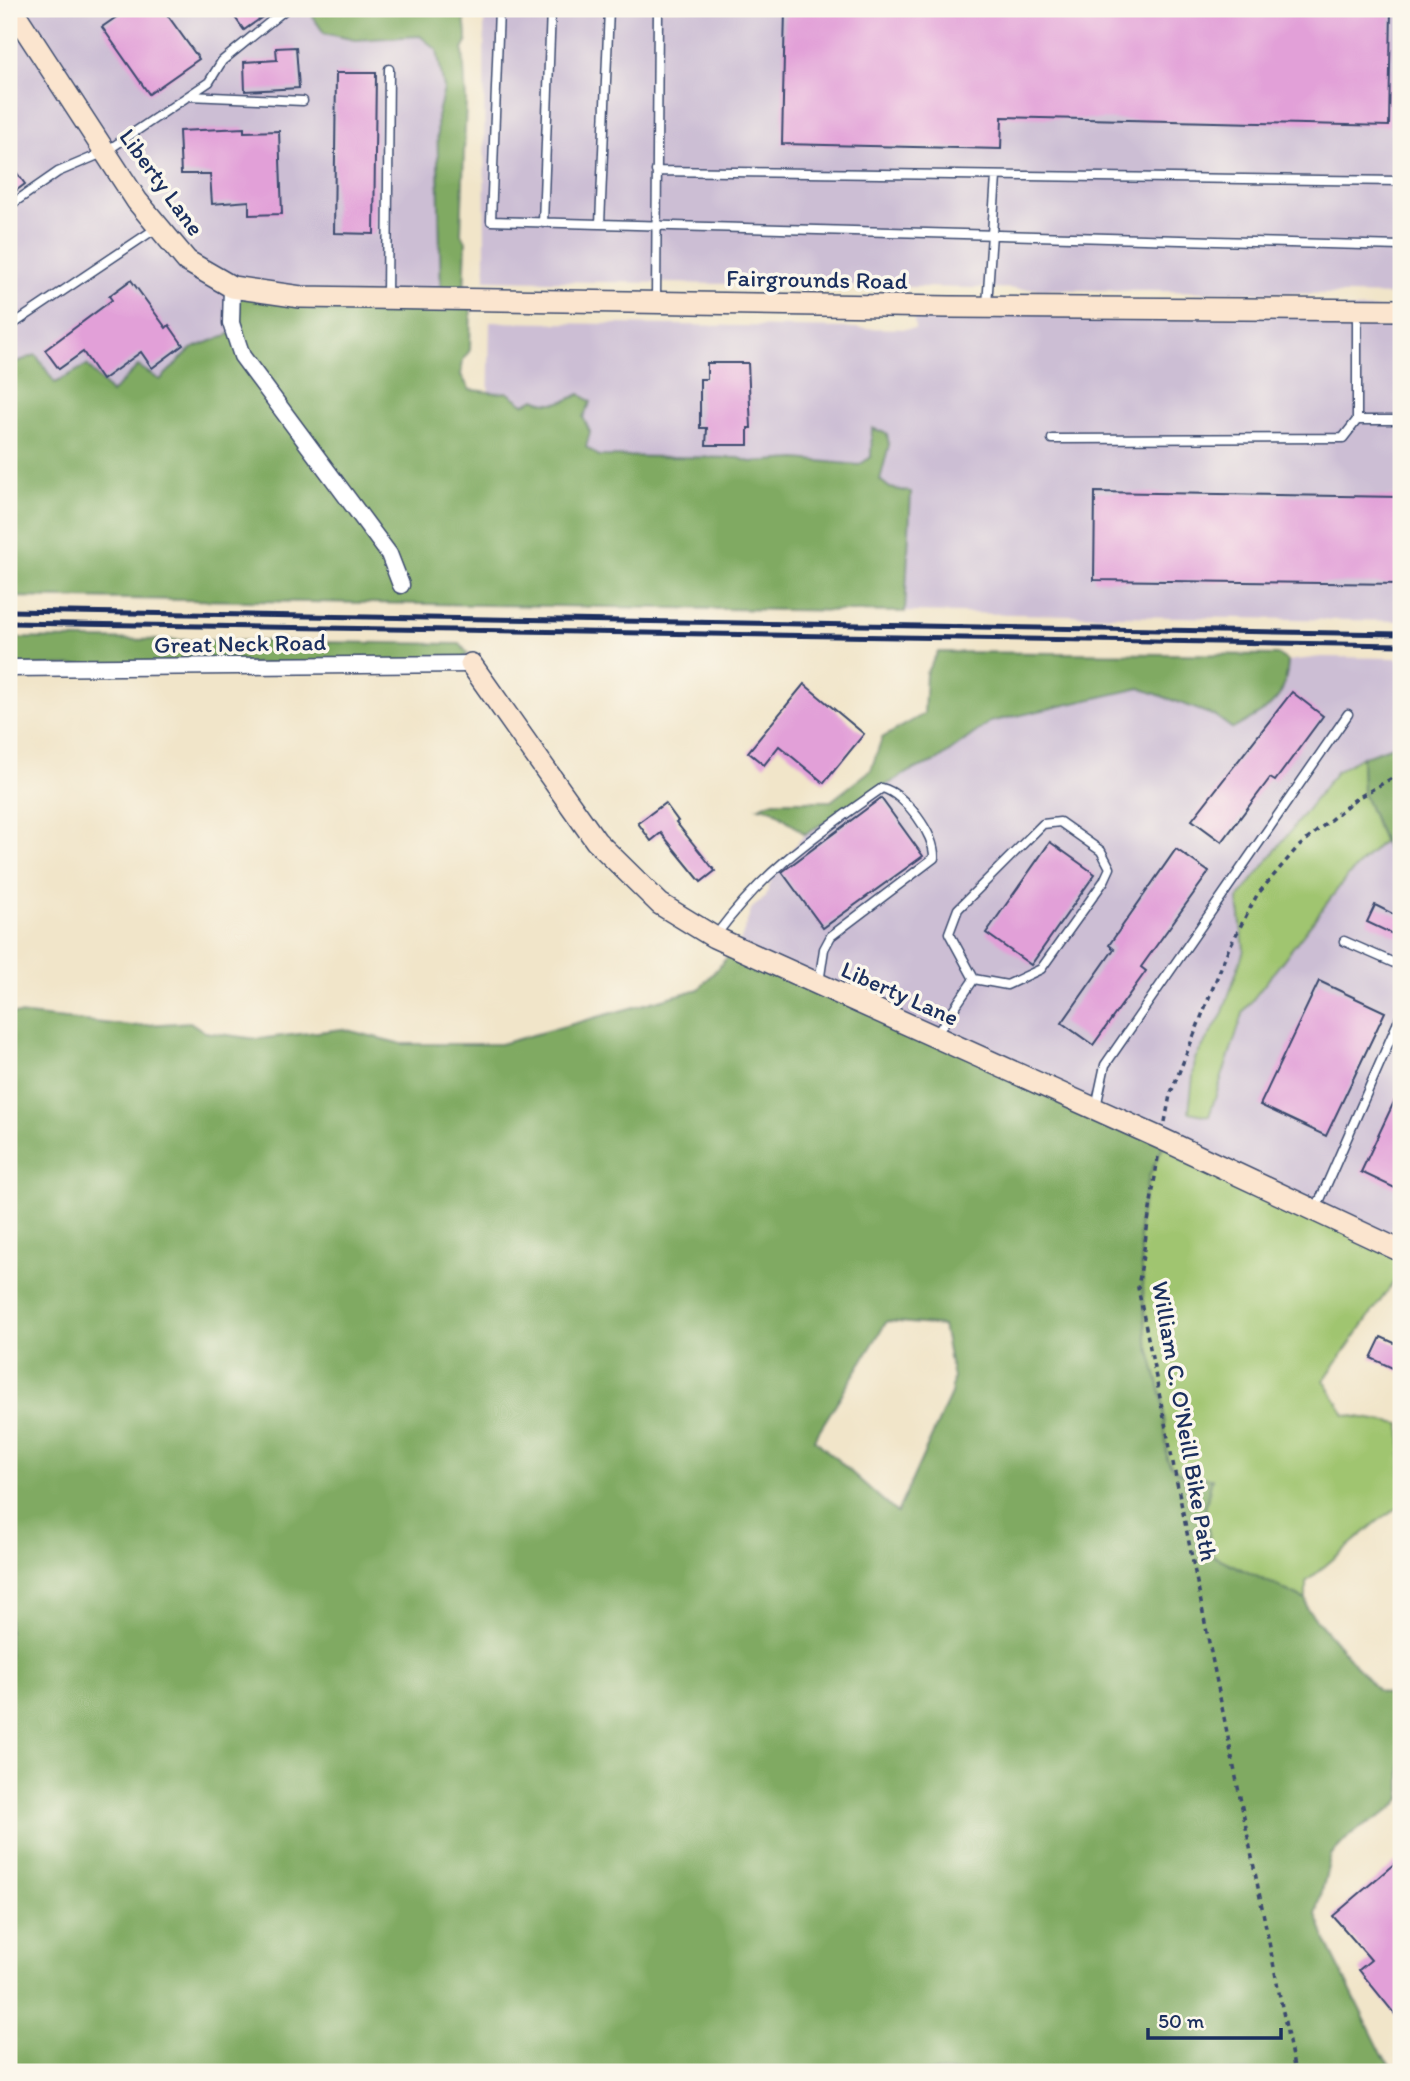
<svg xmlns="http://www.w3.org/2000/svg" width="1410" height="2081" font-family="Itim,sans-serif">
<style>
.industrial{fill:#ccbed4}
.green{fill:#a0c56f;stroke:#5e7a66;stroke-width:2}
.forest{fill:#80aa62;stroke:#4e6c60;stroke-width:2;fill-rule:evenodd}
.building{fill:#e2a0d8}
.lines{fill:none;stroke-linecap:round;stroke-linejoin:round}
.lane-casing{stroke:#3b4a6e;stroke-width:11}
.street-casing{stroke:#3b4a6e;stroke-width:19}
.secondary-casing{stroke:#3b4a6e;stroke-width:24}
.path{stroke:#3b4a6e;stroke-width:3.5;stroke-dasharray:5 5;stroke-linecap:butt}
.lane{stroke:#fff;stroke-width:8}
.street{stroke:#fff;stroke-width:16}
.secondary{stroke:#fbe5cf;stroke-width:21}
.rail{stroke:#1b2f5e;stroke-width:5}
.labels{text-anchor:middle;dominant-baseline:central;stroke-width:7;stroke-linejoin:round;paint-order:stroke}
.street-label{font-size:24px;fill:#1b2f5e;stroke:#fbf7ec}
</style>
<rect width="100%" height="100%" fill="#fbf7ec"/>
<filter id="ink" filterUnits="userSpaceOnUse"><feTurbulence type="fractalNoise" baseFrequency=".0143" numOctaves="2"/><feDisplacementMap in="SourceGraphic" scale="14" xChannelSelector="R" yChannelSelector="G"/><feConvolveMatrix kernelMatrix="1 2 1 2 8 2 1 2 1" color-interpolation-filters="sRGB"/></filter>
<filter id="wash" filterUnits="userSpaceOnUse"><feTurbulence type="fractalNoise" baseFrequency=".00686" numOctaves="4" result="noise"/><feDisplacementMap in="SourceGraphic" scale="28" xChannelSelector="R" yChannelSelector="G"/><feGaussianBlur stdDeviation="1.57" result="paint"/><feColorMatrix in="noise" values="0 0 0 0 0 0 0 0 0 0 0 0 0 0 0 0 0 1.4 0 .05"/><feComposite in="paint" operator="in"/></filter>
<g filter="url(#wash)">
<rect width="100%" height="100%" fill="#f1e5c9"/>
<path class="industrial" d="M 9,9 L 315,9 L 313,17 L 355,40 L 421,36 L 437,50 L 444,89 L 437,117 L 441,296 L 232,333 L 191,349 L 160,380 L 138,367 L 111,393 L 87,365 L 55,384 L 36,355 L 17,363 L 9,353 Z
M 484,9 L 1401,9 L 1401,295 L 485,280 Z
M 913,307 L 1401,309 L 1401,621 L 905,612 L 906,598 L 487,458 L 490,322 L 915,329 Z
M 1321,657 L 1397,658 L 1401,665 L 1401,743 L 1367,754 L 1238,899 L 1244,950 L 1222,1015 L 1195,1059 L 1209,1116 L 1244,1011 L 1347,877 L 1383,841 L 1388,849 L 1401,835 L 1401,1213 L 1385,1238 L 739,945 L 752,908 L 766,897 L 773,873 L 805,834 L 910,771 L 938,760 L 990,722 L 1140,688 L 1215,716 L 1233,728 L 1287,678 L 1288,661 Z"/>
<path class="green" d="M 1362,757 L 1363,793 L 1383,841 L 1347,877 L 1244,1011 L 1209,1116 L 1189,1112 L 1195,1059 L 1222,1015 L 1244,950 L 1238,899 L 1336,772 Z
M 1165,1142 L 1401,1249 L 1401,1272 L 1324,1380 L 1345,1415 L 1401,1424 L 1401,1506 L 1378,1521 L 1306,1582 L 1306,1600 L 1212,1556 L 1205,1509 L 1212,1479 C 1195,1477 1175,1478 1167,1459 L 1163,1401 L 1146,1336 L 1139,1222 L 1149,1176 Z"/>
<path class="forest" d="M 315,9 L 463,9 L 467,42 L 463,50 L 466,101 L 461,234 L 466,241 L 464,294 L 471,299 L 470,350 L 463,360 L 461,375 L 470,390 C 483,390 495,395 507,392 L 524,404 L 535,399 C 551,407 565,402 580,394 L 591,402 L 583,417 L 590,432 L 586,447 L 599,456 L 739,458 L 750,462 L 797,459 L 859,465 L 871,457 L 872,428 L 887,434 L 889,445 L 880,480 L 890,488 L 911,492 L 905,612 L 9,597 L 9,353 L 17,362 L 36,355 L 55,383 L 87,365 L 111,393 L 138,366 L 160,380 L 191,349 L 232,333 L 232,294 L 441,296 L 437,117 L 444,89 L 437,50 L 420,36 L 355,40 L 324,33 L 313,17 Z
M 9,638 L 460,644 L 468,654 L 460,662 L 9,666 Z
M 938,652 L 1278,655 L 1288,661 C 1286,704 1267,709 1233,729 L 1215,716 L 1140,688 L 990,722 L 938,760 L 910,771 L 805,834 L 772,809 L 759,807 L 774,801 L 831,801 L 871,770 L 882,738 L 924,714 L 926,673 Z
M 1401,743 L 1401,835 L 1387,849 L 1363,793 L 1362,757 Z
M 732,952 L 1165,1142 L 1149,1176 L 1139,1222 L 1146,1336 L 1163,1401 L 1167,1459 C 1175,1478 1195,1477 1212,1478 L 1205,1509 L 1212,1555 L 1306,1600 L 1308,1610 L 1378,1691 L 1401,1700 L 1401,1799 L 1392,1809 L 1351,1834 L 1331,1855 L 1316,1915 L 1327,1943 L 1384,2058 L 1397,2072 L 9,2072 L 9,1013 L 132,1026 L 190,1022 L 205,1032 L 257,1039 L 343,1029 L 402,1044 L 500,1044 L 699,989 ZM 887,1321 L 943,1326 L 953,1378 L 951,1394 L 897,1513 L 814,1439 Z"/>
<g id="blocks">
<path class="building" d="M 128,9 L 163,9 L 199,59 L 149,94 L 102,27 Z
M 229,9 L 274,9 L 244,30 Z
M 785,9 L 1391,9 L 1389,126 L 1002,117 L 1001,149 L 782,144 Z
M 296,47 L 299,88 L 245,91 L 244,62 L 277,60 L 276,48 Z
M 336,73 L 376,73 L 374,234 L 334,233 Z
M 244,128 L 244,132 L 279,131 L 282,214 L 249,215 L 249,201 L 212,204 L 210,174 L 181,174 L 179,131 Z
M 9,162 L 25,184 L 9,196 Z
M 131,280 L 166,328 L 169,325 L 183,345 L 152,368 L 141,352 L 102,380 L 83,352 L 59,369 L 45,350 L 112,300 L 109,296 Z
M 707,363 L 748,363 L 751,428 L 748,428 L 748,445 L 706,445 L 707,428 L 700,428 L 700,379 L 707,379 Z
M 1095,492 L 1401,497 L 1401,584 L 1094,580 Z
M 804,684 L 864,734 L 824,783 L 779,746 L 764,765 L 748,752 Z
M 1292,692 L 1323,716 L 1275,781 L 1270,778 L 1222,842 L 1192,820 Z
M 881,798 L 923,856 L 823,928 L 782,872 Z
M 665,803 L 678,821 L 676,822 L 715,871 L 701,882 L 661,833 L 651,841 L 638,823 Z
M 1050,842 L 1095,874 L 1031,965 L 986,933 Z
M 1176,849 L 1209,872 L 1141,967 L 1146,971 L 1093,1045 L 1062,1023 L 1114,949 L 1109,945 Z
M 1375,905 L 1401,918 L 1401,938 L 1367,922 Z
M 1319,981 L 1385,1012 L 1326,1136 L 1260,1105 Z
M 1401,1087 L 1401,1191 L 1361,1172 Z
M 1381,1337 L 1401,1346 L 1401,1372 L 1371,1358 Z
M 1401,1858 L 1401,2022 L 1359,1970 L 1371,1960 L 1333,1916 Z"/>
</g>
</g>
<g filter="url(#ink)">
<use href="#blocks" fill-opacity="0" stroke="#3b4a6e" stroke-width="2"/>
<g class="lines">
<defs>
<path id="lane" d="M 499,9 L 491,221 L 1401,246
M 189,96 L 303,101
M 656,171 L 1401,181
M 9,206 L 58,172 L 105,152 L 209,82 L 222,61 L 286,9
M 543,223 L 551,9
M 600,224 L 609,9
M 387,297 L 389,69
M 656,300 L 658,9
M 987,305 L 996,177
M 1357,310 L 1357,420 L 1401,420
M 9,327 L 158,227
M 1052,439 L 1343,438 L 1357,420
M 716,935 C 766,868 816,835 882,788 C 905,794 935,834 934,858 L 831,936 L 824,949 L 819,983
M 1344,941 L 1401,966
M 936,1035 L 974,979 L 949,933 L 958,909 L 1043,824 L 1060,822 L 1101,851 L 1110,868 L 1104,881 L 1041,969 L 1007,985 L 974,979
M 1096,1107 L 1105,1065 L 1348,714
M 1316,1209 L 1401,1015"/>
<path id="street" d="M 232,287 L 231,323 L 242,356 L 389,554 L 401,585
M 9,668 L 471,664"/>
<path id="secondary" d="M 12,9 L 137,201 L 187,261 L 232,287 L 301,297 L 950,307 L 1401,310
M 471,664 L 596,841 L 660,904 L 714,937 L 1162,1139 L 1401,1251"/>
</defs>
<use href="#lane" class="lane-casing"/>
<use href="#street" class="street-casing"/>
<use href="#secondary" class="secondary-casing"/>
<path class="path" d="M 1165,1122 L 1170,1095 L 1228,950 L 1257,895 L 1297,848 L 1354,800 L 1401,773
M 1158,1157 L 1138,1288 L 1295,2072"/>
<use href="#lane" class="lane"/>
<use href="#street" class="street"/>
<use href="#secondary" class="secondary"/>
<path class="rail" d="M 9,611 L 1401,634
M 9,623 L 1401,645"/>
</g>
</g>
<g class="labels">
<g class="street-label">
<text transform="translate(162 182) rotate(54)">Liberty Lane</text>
<text transform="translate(817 279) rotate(1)">Fairgrounds Road</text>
<text transform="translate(240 643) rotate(-1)">Great Neck Road</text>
<text transform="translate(900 993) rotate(24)">Liberty Lane</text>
<text transform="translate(1185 1421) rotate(80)">William C. O'Neill Bike Path</text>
</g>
</g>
<rect width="1410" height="2081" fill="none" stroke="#fbf7ec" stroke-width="35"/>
<path d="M1148 2028v10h133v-10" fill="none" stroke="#1b2f5e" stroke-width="3.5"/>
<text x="1158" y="2028" font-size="21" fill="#1b2f5e" stroke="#fbf7ec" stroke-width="5" paint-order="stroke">50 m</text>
</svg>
